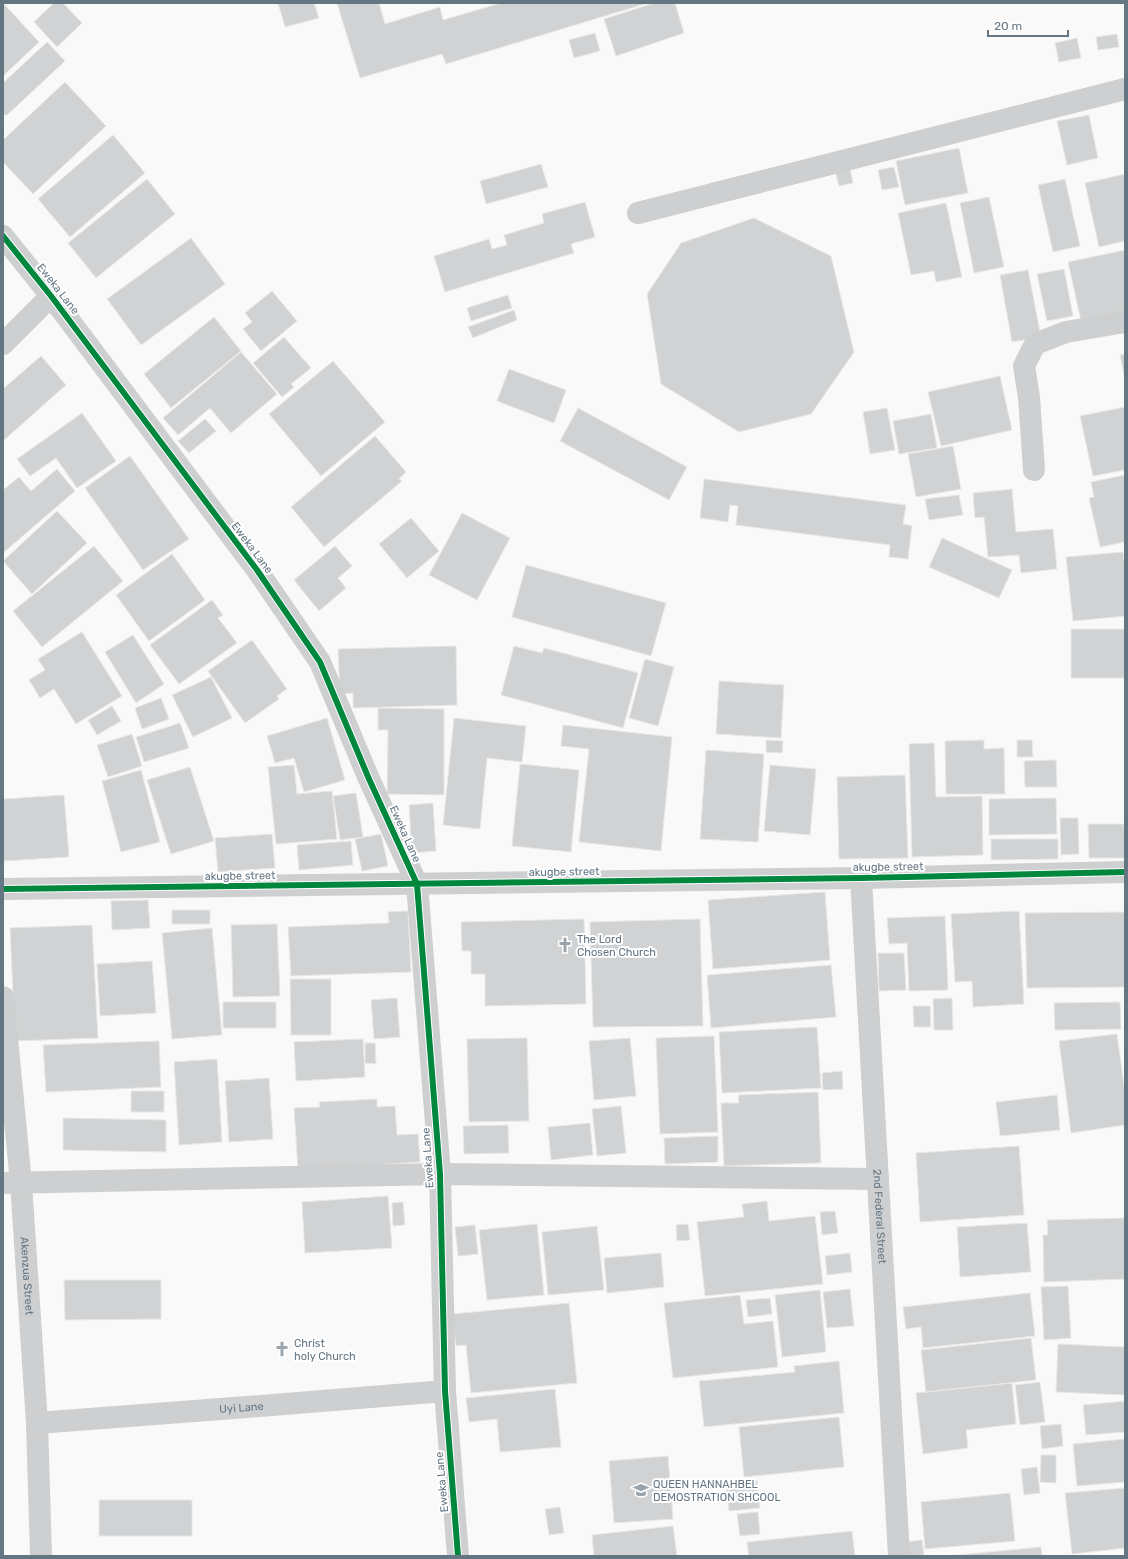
<svg xmlns="http://www.w3.org/2000/svg" width="1128" height="1559" font-family="Rubik,sans-serif">
<style>
.building{fill:#d0d2d3;stroke:#e8e8e8}
.lines{fill:none;stroke-linecap:round;stroke-linejoin:round}
.street{stroke:#cecfd0;stroke-width:22}
.cycleway-casing{stroke:#fff;stroke-width:8}
.cycleway{stroke:#00873e;stroke-width:6}
.labels{text-anchor:middle;dominant-baseline:central;stroke-width:4;stroke-linejoin:round;paint-order:stroke}
.street-label{font-size:11px;fill:#657683;stroke:#fff}
.poi-label{font-size:11px;fill:#657683;stroke:#fff;text-anchor:start}
</style>
<rect width="100%" height="100%" fill="#f9f9f9"/>
<path class="building" d="M 3,3 L 39,42 L 3,76 Z
M 54,3 L 63,3 L 82,23 L 57,47 L 34,22 Z
M 278,3 L 314,3 L 319,18 L 285,27 Z
M 337,3 L 379,3 L 385,24 L 440,7 L 443,20 L 501,3 L 648,3 L 446,64 L 442,54 L 360,78 Z
M 654,3 L 675,3 L 684,33 L 616,56 L 604,19 Z
M 595,33 L 600,51 L 574,58 L 569,40 Z
M 1117,34 L 1119,47 L 1098,50 L 1096,37 Z
M 1077,38 L 1081,58 L 1059,62 L 1055,43 Z
M 47,42 L 65,61 L 6,116 L 3,113 L 3,83 Z
M 65,82 L 106,126 L 33,194 L 3,162 L 3,140 Z
M 1089,115 L 1098,158 L 1067,165 L 1057,121 Z
M 113,135 L 145,173 L 70,237 L 38,199 Z
M 959,148 L 968,193 L 905,205 L 896,161 Z
M 541,164 L 548,187 L 486,204 L 480,181 Z
M 849,164 L 853,183 L 839,186 L 834,167 Z
M 894,167 L 899,187 L 882,190 L 878,170 Z
M 1125,174 L 1125,241 L 1099,247 L 1085,183 Z
M 147,179 L 175,214 L 96,278 L 68,243 Z
M 1065,179 L 1080,246 L 1053,252 L 1038,185 Z
M 989,197 L 1004,267 L 974,273 L 960,203 Z
M 585,202 L 595,237 L 571,244 L 574,253 L 445,292 L 434,256 L 489,239 L 492,249 L 507,245 L 504,235 L 544,223 L 542,214 Z
M 946,203 L 962,277 L 936,282 L 934,271 L 911,275 L 898,213 Z
M 754,218 L 831,256 L 854,352 L 811,414 L 739,432 L 661,384 L 647,294 L 681,243 Z
M 191,238 L 225,284 L 141,345 L 107,299 Z
M 1125,250 L 1125,312 L 1081,321 L 1068,262 Z
M 1064,269 L 1073,316 L 1047,321 L 1037,274 Z
M 1028,270 L 1041,337 L 1012,342 L 1000,275 Z
M 272,291 L 297,321 L 261,351 L 243,329 L 252,322 L 245,313 Z
M 508,295 L 512,308 L 471,321 L 467,308 Z
M 514,310 L 517,320 L 473,338 L 468,327 Z
M 214,317 L 241,351 L 171,408 L 144,374 Z
M 284,337 L 311,368 L 291,384 L 294,387 L 282,397 L 253,363 Z
M 241,352 L 277,394 L 231,433 L 210,408 L 178,435 L 163,418 Z
M 1125,354 L 1125,380 L 1120,355 Z
M 41,356 L 66,385 L 3,441 L 3,389 Z
M 333,361 L 385,422 L 321,476 L 269,414 Z
M 509,369 L 566,390 L 554,423 L 497,401 Z
M 1000,376 L 1012,430 L 941,446 L 928,392 Z
M 1125,407 L 1125,470 L 1093,476 L 1080,416 Z
M 578,408 L 687,467 L 669,500 L 560,441 Z
M 887,408 L 895,450 L 870,454 L 863,412 Z
M 82,413 L 116,461 L 77,488 L 56,458 L 30,476 L 17,459 Z
M 931,414 L 937,448 L 899,454 L 893,421 Z
M 205,419 L 216,431 L 189,453 L 178,441 Z
M 375,436 L 406,472 L 399,479 L 402,481 L 324,547 L 291,507 Z
M 953,446 L 961,489 L 916,497 L 908,454 Z
M 130,456 L 189,539 L 143,570 L 85,488 Z
M 57,469 L 75,491 L 3,553 L 3,490 L 19,477 L 31,491 Z
M 1125,475 L 1125,542 L 1100,547 L 1089,498 L 1094,497 L 1091,482 Z
M 704,479 L 906,505 L 903,524 L 912,526 L 908,559 L 889,557 L 890,545 L 736,525 L 738,506 L 730,505 L 728,522 L 700,518 Z
M 1012,489 L 1016,532 L 1053,529 L 1057,569 L 1021,573 L 1019,555 L 988,557 L 984,517 L 975,518 L 973,493 Z
M 959,495 L 963,515 L 929,520 L 925,499 Z
M 57,511 L 87,543 L 32,594 L 3,561 Z
M 462,513 L 510,538 L 477,600 L 429,575 Z
M 411,518 L 439,551 L 407,578 L 379,544 Z
M 942,538 L 1012,570 L 999,598 L 929,567 Z
M 94,546 L 123,581 L 42,647 L 13,611 Z
M 335,546 L 352,566 L 338,578 L 346,588 L 319,611 L 294,580 Z
M 1123,552 L 1125,569 L 1125,616 L 1073,621 L 1066,557 Z
M 172,554 L 205,600 L 149,641 L 116,595 Z
M 526,565 L 666,603 L 651,656 L 512,617 Z
M 212,600 L 223,615 L 218,618 L 237,643 L 179,684 L 150,645 Z
M 1071,629 L 1125,629 L 1125,678 L 1071,678 Z
M 82,632 L 122,696 L 76,724 L 54,689 L 40,698 L 29,680 L 45,670 L 38,659 Z
M 133,635 L 164,684 L 136,703 L 105,652 Z
M 252,640 L 287,689 L 277,696 L 279,699 L 245,723 L 208,671 Z
M 456,646 L 457,705 L 353,708 L 353,693 L 340,694 L 338,649 Z
M 514,646 L 542,653 L 544,648 L 638,673 L 623,728 L 501,695 Z
M 645,659 L 674,667 L 658,726 L 629,718 Z
M 211,677 L 232,718 L 193,737 L 172,695 Z
M 719,681 L 784,685 L 781,738 L 716,734 Z
M 161,698 L 169,719 L 142,729 L 135,708 Z
M 112,706 L 121,721 L 97,735 L 88,720 Z
M 378,708 L 444,709 L 444,795 L 387,794 L 388,730 L 378,730 Z
M 327,718 L 345,780 L 304,792 L 294,758 L 275,763 L 267,736 Z
M 454,718 L 526,726 L 522,762 L 487,758 L 480,829 L 443,825 Z
M 180,723 L 189,748 L 144,762 L 136,737 Z
M 563,725 L 672,737 L 661,851 L 579,842 L 589,749 L 561,746 Z
M 132,734 L 142,766 L 108,777 L 97,745 Z
M 766,740 L 783,741 L 782,753 L 766,752 Z
M 984,740 L 984,749 L 1004,748 L 1005,794 L 946,794 L 945,741 Z
M 1017,740 L 1032,740 L 1033,757 L 1017,757 Z
M 934,743 L 936,797 L 982,796 L 983,855 L 912,857 L 909,744 Z
M 706,750 L 764,754 L 758,842 L 700,839 Z
M 1056,760 L 1057,787 L 1025,787 L 1024,761 Z
M 520,764 L 579,770 L 571,852 L 512,846 Z
M 294,765 L 297,794 L 332,791 L 337,839 L 276,844 L 268,767 Z
M 770,765 L 816,769 L 810,835 L 764,831 Z
M 190,767 L 214,841 L 171,854 L 147,780 Z
M 141,770 L 160,842 L 121,852 L 102,781 Z
M 905,775 L 908,858 L 839,859 L 837,777 Z
M 356,793 L 363,837 L 340,840 L 333,796 Z
M 64,795 L 69,857 L 3,861 L 3,799 Z
M 1056,798 L 1057,834 L 989,835 L 989,799 Z
M 433,803 L 436,851 L 412,853 L 409,805 Z
M 1060,818 L 1078,818 L 1079,854 L 1061,855 Z
M 1088,824 L 1124,824 L 1125,858 L 1089,858 Z
M 272,834 L 275,868 L 218,872 L 215,838 Z
M 381,834 L 388,866 L 362,871 L 355,839 Z
M 991,839 L 1058,839 L 1058,859 L 991,860 Z
M 351,841 L 353,865 L 299,870 L 297,845 Z
M 825,892 L 830,960 L 713,969 L 708,900 Z
M 148,900 L 150,928 L 112,930 L 111,901 Z
M 172,910 L 210,910 L 210,924 L 172,924 Z
M 408,911 L 411,972 L 291,976 L 288,927 L 389,923 L 388,912 Z
M 1019,911 L 1024,1004 L 973,1007 L 972,981 L 955,982 L 951,914 Z
M 1125,912 L 1125,987 L 1027,988 L 1025,913 Z
M 945,916 L 948,990 L 909,991 L 907,943 L 889,944 L 887,918 Z
M 584,919 L 586,1004 L 485,1006 L 485,974 L 471,974 L 471,951 L 462,951 L 461,922 Z
M 700,919 L 703,1026 L 593,1027 L 590,922 Z
M 277,924 L 280,996 L 233,997 L 231,925 Z
M 92,925 L 98,1038 L 15,1041 L 10,928 Z
M 212,928 L 222,1035 L 172,1039 L 162,933 Z
M 878,953 L 904,953 L 906,990 L 879,991 Z
M 152,961 L 156,1013 L 100,1016 L 97,964 Z
M 831,965 L 836,1017 L 711,1028 L 707,975 Z
M 290,979 L 331,979 L 331,1035 L 291,1035 Z
M 397,998 L 400,1037 L 374,1039 L 371,1000 Z
M 952,998 L 953,1030 L 934,1030 L 933,999 Z
M 223,1002 L 276,1002 L 276,1028 L 223,1028 Z
M 1120,1002 L 1121,1029 L 1055,1030 L 1054,1003 Z
M 913,1006 L 930,1006 L 931,1027 L 914,1027 Z
M 817,1027 L 821,1088 L 722,1093 L 719,1032 Z
M 1117,1034 L 1125,1093 L 1125,1125 L 1071,1133 L 1059,1041 Z
M 714,1036 L 718,1132 L 660,1134 L 656,1038 Z
M 527,1038 L 529,1121 L 469,1122 L 467,1039 Z
M 630,1038 L 636,1096 L 594,1100 L 589,1041 Z
M 363,1039 L 365,1077 L 296,1081 L 294,1042 Z
M 159,1041 L 161,1087 L 46,1092 L 43,1045 Z
M 365,1043 L 375,1043 L 376,1064 L 365,1063 Z
M 217,1059 L 222,1142 L 179,1145 L 174,1062 Z
M 842,1071 L 843,1089 L 823,1090 L 822,1073 Z
M 269,1078 L 273,1139 L 229,1142 L 225,1081 Z
M 131,1091 L 164,1091 L 164,1112 L 131,1112 Z
M 818,1092 L 821,1163 L 724,1166 L 721,1103 L 739,1103 L 738,1095 Z
M 1057,1095 L 1060,1130 L 1000,1136 L 996,1102 Z
M 377,1099 L 377,1107 L 395,1106 L 397,1135 L 418,1134 L 420,1162 L 298,1170 L 294,1108 L 320,1107 L 319,1102 Z
M 621,1106 L 626,1153 L 597,1156 L 592,1109 Z
M 63,1118 L 166,1120 L 166,1152 L 63,1150 Z
M 590,1123 L 593,1155 L 551,1160 L 548,1127 Z
M 508,1125 L 509,1153 L 464,1154 L 463,1126 Z
M 718,1136 L 718,1162 L 665,1164 L 664,1138 Z
M 1019,1146 L 1024,1215 L 920,1222 L 916,1153 Z
M 388,1196 L 392,1248 L 305,1253 L 302,1202 Z
M 767,1201 L 769,1221 L 815,1216 L 823,1284 L 705,1296 L 697,1222 L 744,1217 L 742,1204 Z
M 403,1202 L 405,1225 L 393,1226 L 392,1203 Z
M 835,1211 L 838,1233 L 822,1235 L 820,1212 Z
M 1125,1218 L 1125,1279 L 1044,1282 L 1043,1235 L 1048,1235 L 1047,1220 Z
M 1027,1223 L 1031,1272 L 960,1277 L 957,1227 Z
M 537,1224 L 544,1295 L 487,1300 L 479,1230 Z
M 688,1224 L 690,1240 L 677,1241 L 676,1225 Z
M 475,1225 L 478,1254 L 458,1256 L 455,1227 Z
M 597,1226 L 604,1290 L 548,1295 L 542,1232 Z
M 661,1253 L 664,1287 L 607,1293 L 604,1258 Z
M 850,1253 L 852,1272 L 827,1275 L 825,1256 Z
M 64,1280 L 161,1280 L 161,1319 L 65,1320 Z
M 1068,1286 L 1071,1338 L 1044,1340 L 1041,1287 Z
M 850,1289 L 854,1326 L 827,1328 L 823,1292 Z
M 820,1290 L 826,1352 L 782,1357 L 775,1295 Z
M 1030,1293 L 1035,1336 L 923,1348 L 921,1327 L 906,1329 L 903,1307 Z
M 740,1295 L 744,1324 L 773,1321 L 778,1367 L 673,1378 L 664,1303 Z
M 770,1298 L 772,1314 L 748,1317 L 746,1300 Z
M 569,1303 L 577,1383 L 471,1393 L 466,1345 L 456,1346 L 452,1314 Z
M 1031,1338 L 1036,1380 L 926,1392 L 921,1350 Z
M 1058,1344 L 1125,1347 L 1125,1395 L 1056,1392 Z
M 839,1361 L 844,1413 L 704,1427 L 699,1381 L 795,1372 L 794,1366 Z
M 1040,1382 L 1045,1422 L 1020,1425 L 1015,1385 Z
M 1012,1383 L 1016,1424 L 966,1430 L 968,1448 L 923,1454 L 916,1393 Z
M 555,1389 L 561,1447 L 500,1452 L 497,1419 L 469,1422 L 466,1398 Z
M 1125,1401 L 1125,1432 L 1086,1435 L 1083,1405 Z
M 839,1417 L 844,1467 L 744,1477 L 739,1427 Z
M 1061,1424 L 1063,1446 L 1042,1449 L 1040,1426 Z
M 1125,1439 L 1125,1482 L 1077,1486 L 1073,1444 Z
M 1041,1455 L 1056,1455 L 1056,1483 L 1040,1482 Z
M 668,1456 L 673,1519 L 614,1523 L 609,1461 Z
M 1037,1467 L 1040,1493 L 1024,1495 L 1021,1469 Z
M 757,1480 L 760,1508 L 729,1511 L 726,1484 Z
M 1125,1488 L 1125,1548 L 1072,1554 L 1065,1493 Z
M 1010,1493 L 1015,1541 L 925,1549 L 921,1502 Z
M 99,1500 L 192,1500 L 192,1536 L 99,1536 Z
M 560,1507 L 564,1533 L 549,1535 L 545,1509 Z
M 758,1512 L 760,1534 L 740,1536 L 737,1514 Z
M 673,1526 L 677,1556 L 594,1556 L 592,1535 Z
M 852,1531 L 855,1556 L 749,1556 L 747,1542 Z
M 922,1540 L 924,1555 L 907,1556 L 905,1542 Z
M 1041,1547 L 1042,1556 L 947,1556 Z"/>
<g class="lines">
<g class="street">
<path d="M 638,213 L 1125,89"/>
<path d="M 3,236 L 51,296 L 257,570 L 320,662 L 369,779 L 417,884 L 440,1174 L 445,1391 L 458,1556"/>
<path d="M 3,344 L 51,296"/>
<path d="M 1034,470 L 1029,397 L 1024,366 L 1035,344 L 1066,332 L 1125,322"/>
<path id="s1" d="M 861,878 L 899,1556"/>
<path d="M 3,889 L 861,878 L 1125,872"/>
<path id="s2" d="M 3,997 L 21,1183 L 37,1423 L 41,1556"/>
<path d="M 3,1183 L 440,1174 L 878,1179"/>
<path id="s3" d="M 37,1423 L 247,1407 L 445,1391"/>
</g>
<defs>
<path id="cycleway" d="M 3,236 L 51,296 L 257,570 L 320,662 L 369,779 L 417,884 L 440,1174 L 445,1391 L 458,1556
M 3,889 L 861,878 L 1125,872"/>
</defs>
<use href="#cycleway" class="cycleway-casing"/>
<use href="#cycleway" class="cycleway"/>
</g>
<defs>
<symbol id="church-bare" viewBox="-9 -9 18 18"><path d="M-1.2-6h2.4v3.5h3.3v2.4h-3.3V6h-2.4V-.1h-3.3v-2.4h3.3Z" fill="#99a4ac" stroke="#fff" stroke-width="2.5" paint-order="stroke"/></symbol>
<symbol id="school-bare" viewBox="-9 -9 18 18"><path d="M0-5L7-2L0 1L-7-2ZM-4 1L0 2.5L4 1V4Q0 6-4 4Z" fill="#99a4ac" stroke="#fff" stroke-width="2.5" paint-order="stroke"/></symbol>
</defs>
<g fill-rule="evenodd">
<use href="#church-bare" x="554" y="934" width="22" height="22"/>
<use href="#church-bare" x="271" y="1338" width="22" height="22"/>
<use href="#school-bare" x="630" y="1479" width="22" height="22"/>
</g>
<g class="labels">
<g class="street-label">
<text transform="translate(58 289) rotate(52)">Eweka Lane</text>
<text transform="translate(252 548) rotate(53)">Eweka Lane</text>
<text transform="translate(405 834) rotate(66)">Eweka Lane</text>
<text transform="translate(888 867) rotate(-1)">akugbe street</text>
<text transform="translate(564 872) rotate(-1)">akugbe street</text>
<text transform="translate(240 876) rotate(-1)">akugbe street</text>
<text transform="translate(428 1158) rotate(-94)">Eweka Lane</text>
<text stroke="none"><textPath href="#s1" startOffset="339">2nd Federal Street</textPath></text>
<text stroke="none"><textPath href="#s2" startOffset="280">Akenzua Street</textPath></text>
<text stroke="none"><textPath href="#s3" startOffset="205">Uyi Lane</textPath></text>
<text transform="translate(442 1482) rotate(-95)">Eweka Lane</text>
</g>
<g class="poi-label">
<text x="577" y="939">The Lord<tspan x="577" dy="13">Chosen Church</tspan></text>
<text x="294" y="1343">Christ<tspan x="294" dy="13">holy Church</tspan></text>
<text x="653" y="1484">QUEEN HANNAHBEL<tspan x="653" dy="13">DEMOSTRATION SHCOOL</tspan></text>
</g>
</g>
<rect width="1128" height="1559" fill="none" stroke="#657683" stroke-width="8"/>
<path d="M988 30v6h80v-6" fill="none" stroke="#657683" stroke-width="2"/>
<text x="994" y="30" font-size="12" fill="#657683" stroke="#ffffff" stroke-width="3" paint-order="stroke">20 m</text>
</svg>
